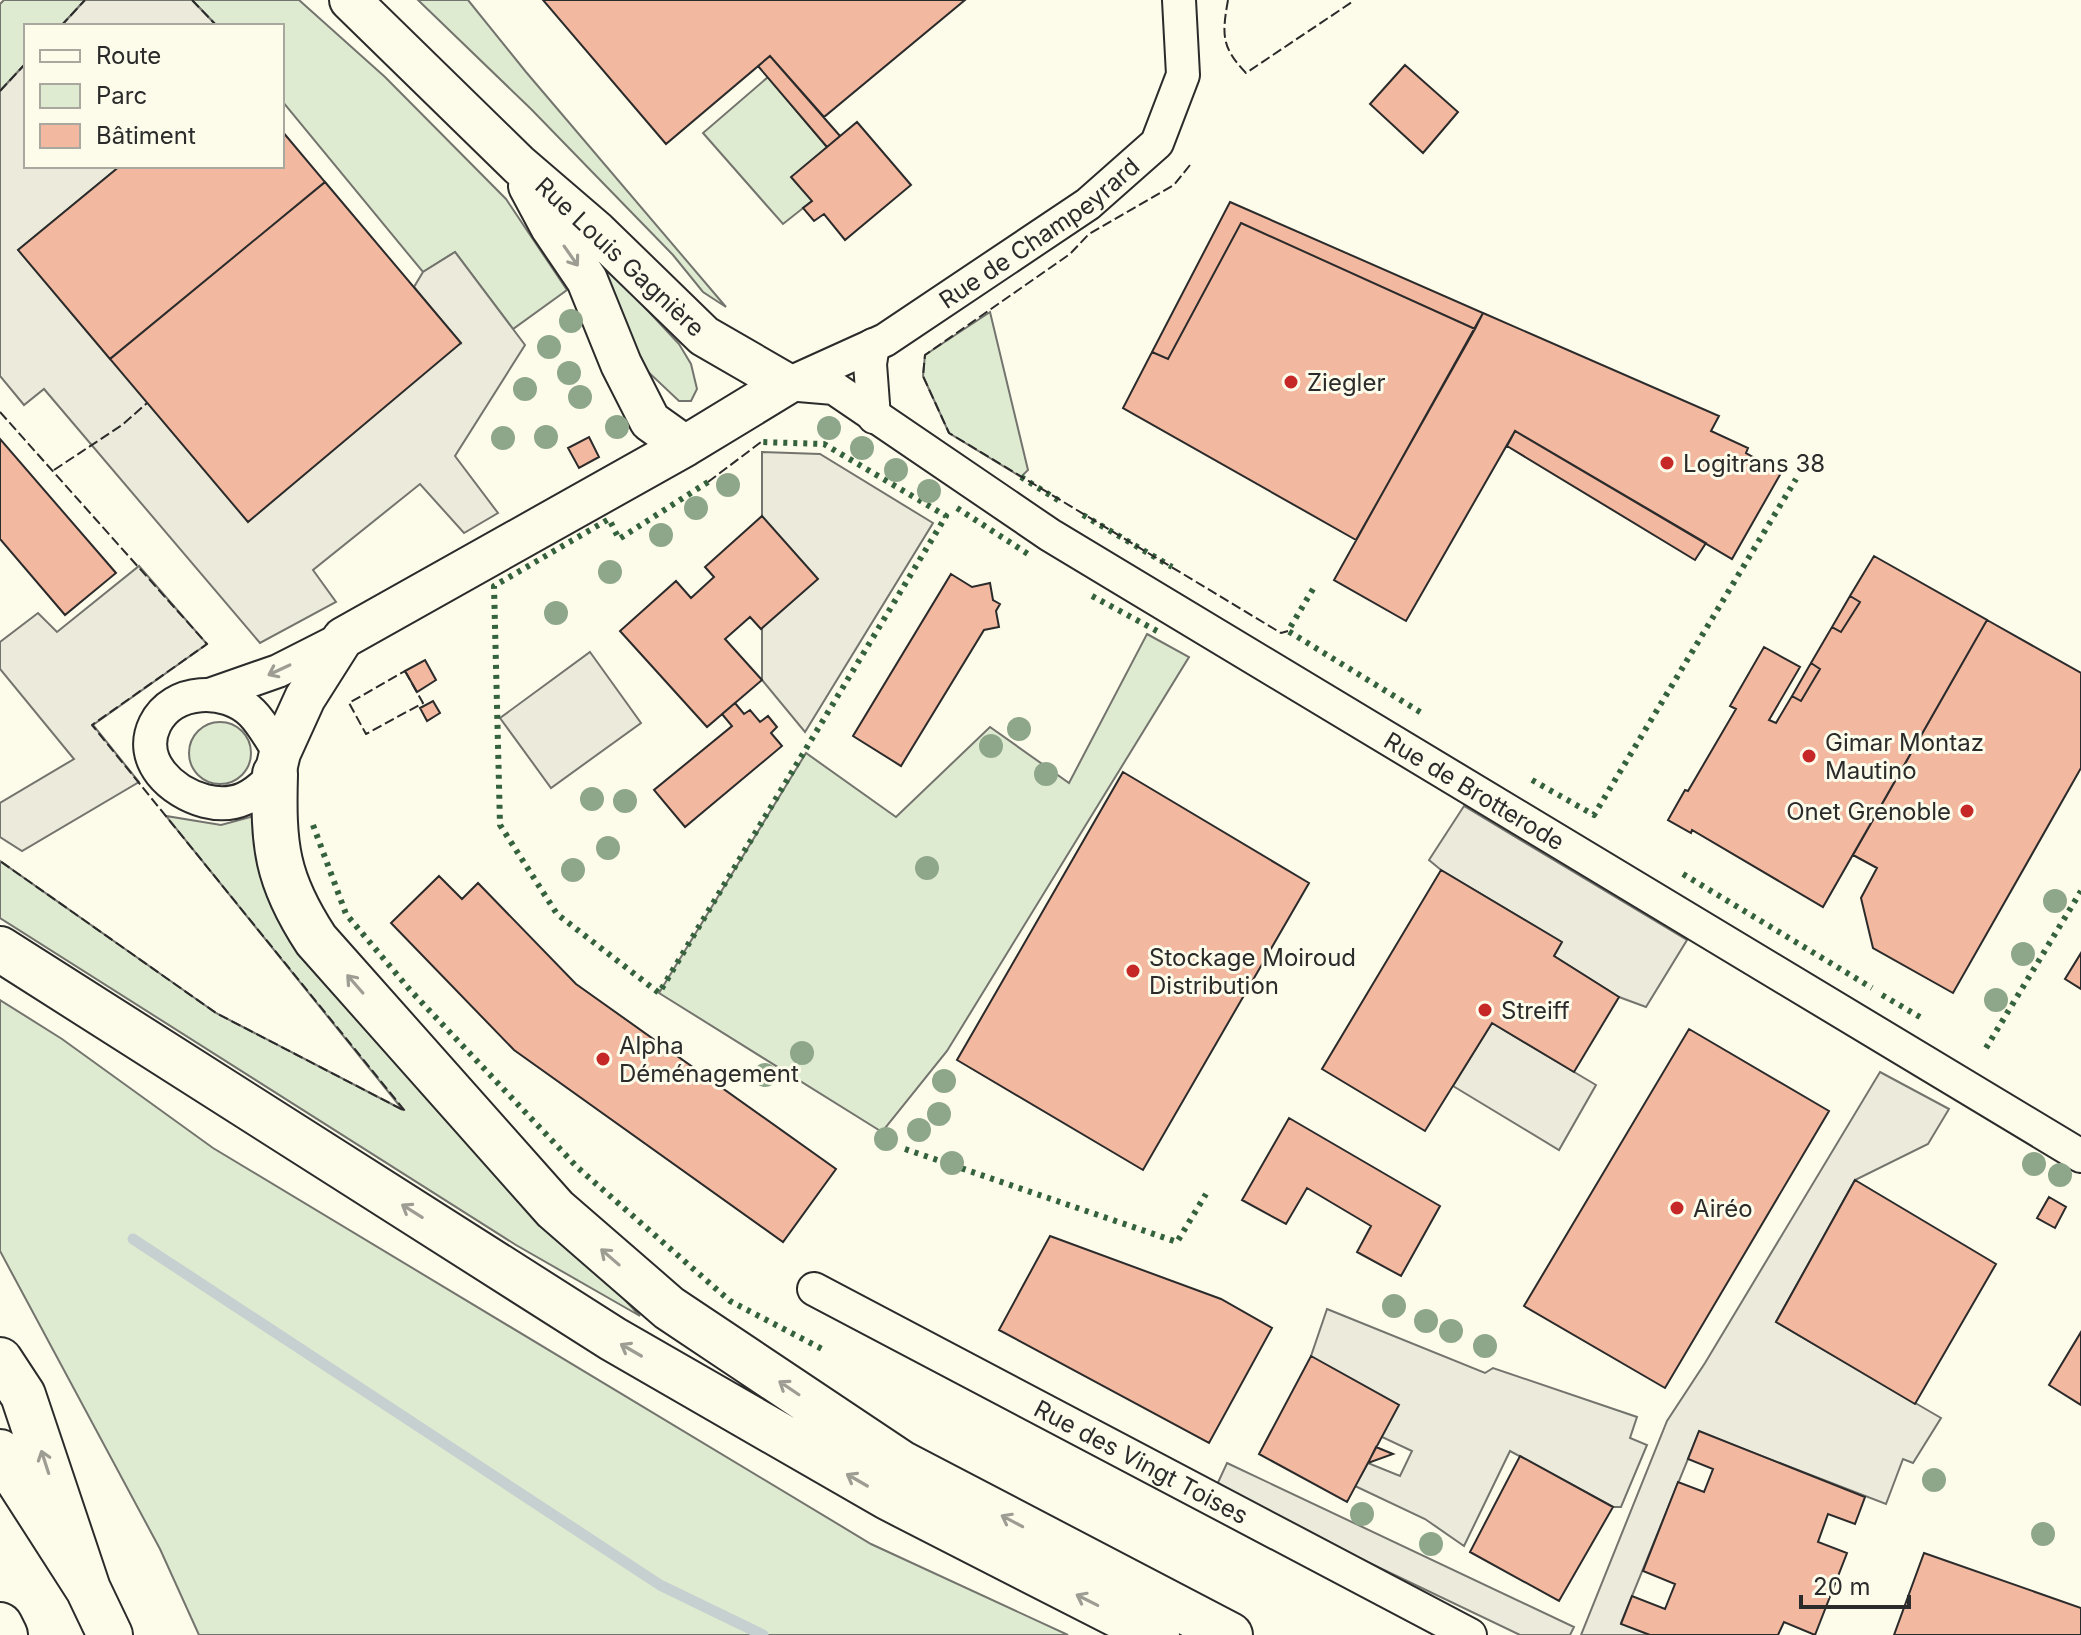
<svg xmlns="http://www.w3.org/2000/svg" width="2081" height="1635" font-family="Inter,sans-serif">
<style>
.green{fill:#deebd1;stroke:#74746e;stroke-width:2}
.parking{fill:#eceadb;stroke:#74746e;stroke-width:2}
.lines{fill:none;stroke-linecap:round;stroke-linejoin:round}
.stream{stroke:#c7d0d0;stroke-width:11}
.building{fill:#f2b8a0;stroke:#2b2b2b;stroke-width:2}
.minor-casing{stroke:#2b2b2b;stroke-width:36}
.tertiary-casing{stroke:#2b2b2b;stroke-width:44}
.trunk-casing{stroke:#2b2b2b;stroke-width:48}
.motorway-casing{stroke:#2b2b2b;stroke-width:48}
.minor{stroke:#fdfbea;stroke-width:32}
.tertiary{stroke:#fdfbea;stroke-width:40}
.trunk{stroke:#fdfbea;stroke-width:44}
.motorway{stroke:#fdfbea;stroke-width:44}
.hedge{stroke:#34623c;stroke-width:6;stroke-dasharray:4 6;stroke-linecap:butt}
.fence{stroke:#2b2b2b;stroke-width:2;stroke-dasharray:10 4;stroke-linecap:butt}
.tree{fill:#8ea78a}
.oneway{stroke:#9e9d94}
.poi-dot{fill:#c62828;stroke:#fdfbea;stroke-width:3}
.labels{text-anchor:middle;dominant-baseline:central;stroke-width:6;stroke-linejoin:round;paint-order:stroke}
.street-label{font-size:24px;fill:#2b2b2b;stroke:#fdfbea}
.poi-label{font-size:24px;fill:#2b2b2b;stroke:#fdfbea;text-anchor:start}
</style>
<rect width="100%" height="100%" fill="#fdfbea"/>
<path class="green" d="M 4,0 L 85,0 L 61,26 L 26,26 L 26,63 L 0,91 L 0,4 Z
M 192,0 L 299,0 L 385,77 L 506,199 L 567,290 L 513,329 L 455,252 L 423,272 L 282,101 L 282,26 L 217,26 Z
M 418,0 L 468,0 L 526,72 L 726,307 L 703,292 L 673,255 L 531,109 Z
M 768,77 L 827,147 L 812,201 L 783,224 L 703,133 Z
M 594,253 L 679,344 L 691,364 L 697,389 L 691,401 L 679,401 L 644,368 Z
M 990,312 L 1028,470 L 1021,477 L 949,433 L 923,376 L 925,355 Z
M 1147,634 L 1189,657 L 947,1051 L 882,1132 L 659,993 L 806,753 L 896,817 L 990,727 L 1069,783 Z
M189 753a31 31 0 1 1 62 0a31 31 0 1 1-62 0Z
M 258,815 L 267,892 L 286,934 L 311,965 L 640,1316 L 516,1245 L 0,918 L 0,861 L 216,1013 L 403,1110 L 166,816 L 221,825 Z
M 0,1000 L 62,1039 L 213,1148 L 871,1544 L 1068,1635 L 199,1635 L 160,1549 L 0,1251 Z"/>
<path class="parking" d="M 85,0 L 192,0 L 217,26 L 61,26 Z
M 26,63 L 26,166 L 120,166 L 19,250 L 460,343 L 414,287 L 423,272 L 455,252 L 525,345 L 455,456 L 498,513 L 464,533 L 420,484 L 313,570 L 336,602 L 260,643 L 44,389 L 24,405 L 0,376 L 0,91 Z
M 762,452 L 820,454 L 933,523 L 805,732 L 762,680 Z
M 139,566 L 207,644 L 93,725 L 139,782 L 22,851 L 0,837 L 0,803 L 74,759 L 0,669 L 0,642 L 38,613 L 57,632 Z
M 590,652 L 641,723 L 551,788 L 500,718 Z
M 1464,806 L 1687,940 L 1646,1007 L 1619,997 L 1554,956 L 1561,942 L 1441,870 L 1429,860 Z
M 1492,1023 L 1596,1085 L 1559,1150 L 1453,1086 Z
M 1880,1072 L 1949,1109 L 1928,1144 L 1855,1180 L 1776,1322 L 1941,1418 L 1913,1463 L 1903,1459 L 1886,1504 L 1699,1432 L 1621,1623 L 1650,1635 L 1581,1635 L 1667,1421 L 1705,1363 Z
M 1327,1309 L 1485,1373 L 1493,1368 L 1637,1417 L 1630,1438 L 1647,1445 L 1621,1507 L 1613,1507 L 1510,1451 L 1464,1546 L 1425,1519 L 1355,1486 L 1368,1463 L 1400,1476 L 1412,1451 L 1382,1437 L 1311,1356 Z
M 1227,1463 L 1574,1627 L 1570,1635 L 1520,1635 L 1215,1489 Z"/>
<g class="lines">
<path class="stream" d="M 133,1239 L 660,1585 L 763,1635"/>
</g>
<path class="building" d="M 543,0 L 965,0 L 824,117 L 770,56 L 666,144 Z
M 770,56 L 840,136 L 827,147 L 758,66 Z
M 1405,65 L 1458,112 L 1423,153 L 1370,104 Z
M 857,122 L 911,185 L 845,240 L 824,214 L 814,221 L 803,208 L 812,201 L 791,177 Z
M 282,131 L 325,182 L 110,359 L 18,250 L 120,166 L 282,166 Z
M 325,182 L 461,343 L 248,522 L 110,359 Z
M 1230,202 L 1483,313 L 1475,329 L 1241,223 L 1168,359 L 1152,352 Z
M 1241,223 L 1475,329 L 1356,540 L 1123,408 L 1152,352 L 1168,359 Z
M 1483,313 L 1719,416 L 1711,431 L 1748,448 L 1746,453 L 1781,473 L 1732,559 L 1515,431 L 1406,621 L 1334,580 Z
M 1515,431 L 1706,543 L 1695,560 L 1507,446 Z
M 589,437 L 599,457 L 579,468 L 568,448 Z
M 0,439 L 116,573 L 65,615 L 0,539 Z
M 762,516 L 818,579 L 761,629 L 750,617 L 725,639 L 762,680 L 707,727 L 620,631 L 676,581 L 691,598 L 714,577 L 705,567 Z
M 1874,556 L 1987,620 L 1823,907 L 1692,830 L 1691,833 L 1668,820 L 1685,790 L 1688,791 L 1736,709 L 1730,706 L 1764,647 L 1800,667 L 1769,720 L 1776,723 L 1792,696 L 1801,701 L 1820,669 L 1811,663 L 1832,627 L 1841,632 L 1860,602 L 1850,596 Z
M 951,574 L 972,587 L 990,583 L 993,600 L 1000,604 L 996,611 L 999,627 L 984,630 L 901,766 L 853,736 Z
M 1850,596 L 1860,602 L 1841,632 L 1832,627 Z
M 1987,620 L 2081,673 L 2081,768 L 1953,993 L 1873,948 L 1861,898 L 1877,868 L 1853,855 Z
M 425,660 L 436,680 L 417,692 L 405,671 Z
M 1811,663 L 1820,669 L 1801,701 L 1792,696 Z
M 433,701 L 440,713 L 427,721 L 420,708 Z
M 735,703 L 744,714 L 750,710 L 760,722 L 768,716 L 777,727 L 771,733 L 782,746 L 685,827 L 654,790 L 732,726 L 722,714 Z
M 1123,772 L 1309,883 L 1143,1170 L 957,1060 Z
M 1441,870 L 1562,942 L 1554,956 L 1619,997 L 1574,1072 L 1492,1023 L 1425,1131 L 1322,1069 Z
M 439,876 L 462,899 L 478,883 L 576,984 L 836,1169 L 783,1242 L 514,1050 L 391,923 Z
M 2081,953 L 2081,989 L 2065,979 Z
M 1689,1029 L 1829,1111 L 1665,1388 L 1524,1306 Z
M 1289,1118 L 1440,1206 L 1401,1276 L 1357,1252 L 1371,1226 L 1307,1188 L 1286,1224 L 1242,1200 Z
M 1855,1180 L 1996,1264 L 1915,1404 L 1776,1322 Z
M 2049,1197 L 2066,1207 L 2055,1228 L 2037,1218 Z
M 1050,1236 L 1221,1299 L 1272,1328 L 1209,1443 L 999,1330 Z
M 2081,1332 L 2081,1405 L 2049,1385 Z
M 1311,1356 L 1399,1405 L 1347,1502 L 1259,1454 Z
M 1699,1431 L 1865,1497 L 1855,1524 L 1828,1514 L 1818,1542 L 1847,1553 L 1815,1635 L 1784,1622 L 1778,1635 L 1650,1635 L 1621,1624 L 1632,1596 L 1665,1609 L 1675,1584 L 1643,1571 L 1678,1482 L 1704,1492 L 1713,1469 L 1688,1459 Z
M 1376,1447 L 1393,1454 L 1368,1463 Z
M 1520,1456 L 1613,1507 L 1559,1601 L 1470,1552 Z
M 1924,1553 L 2081,1608 L 2081,1635 L 1894,1635 Z"/>
<g class="lines">
<defs>
<g id="minor">
<path d="M 873,345 L 870,364 L 874,417"/>
<path id="s1" d="M 790,383 L 885,340 L 1088,204 L 1157,143 L 1183,75 L 1179,0"/>
<path id="s2" d="M 787,384 L 834,388 L 1050,535 L 2081,1156"/>
<path d="M 212,694 L 278,671 L 343,638"/>
<path d="M 275,774 C 255,796 236,809 205,801 C 172,792 137,761 155,724 C 173,688 226,687 252,713 C 263,724 271,740 280,753"/>
<path id="s3" d="M 814,1289 L 1470,1635"/>
</g>
<path id="tertiary" d="M 529,186 L 551,227 L 587,280 L 621,364 L 650,421 L 685,446
M 275,774 L 280,753 L 305,698 L 343,638 L 685,446 L 787,384 L 704,336 L 597,232 L 519,165 L 350,0"/>
<path id="trunk" d="M 275,774 C 273,845 276,879 316,940 L 555,1209 L 669,1308 L 901,1463 L 1230,1635
M 0,949 L 613,1339 L 889,1498 L 1157,1635"/>
<path id="motorway" d="M 0,1360 L 23,1395 L 88,1589
M 0,1452 L 88,1589 L 110,1635
M 0,1625 L 5,1635"/>
</defs>
<use href="#minor" class="minor-casing"/>
<use href="#tertiary" class="tertiary-casing"/>
<use href="#trunk" class="trunk-casing"/>
<use href="#motorway" class="motorway-casing"/>
<use href="#minor" class="minor"/>
<use href="#tertiary" class="tertiary"/>
<use href="#trunk" class="trunk"/>
<use href="#motorway" class="motorway"/>
<path class="hedge" d="M 1021,477 L 1061,502
M 708,482 L 619,539 L 609,519 L 494,586 L 500,825 L 557,914 L 659,993 L 946,516 L 824,444 L 761,442
M 957,508 L 1028,554
M 1083,515 L 1172,567
M 1313,589 L 1288,631 L 1425,715
M 1092,596 L 1157,631
M 1532,780 L 1594,815 L 1796,479
M 313,825 L 346,914 L 410,990 L 577,1167 L 730,1301 L 824,1350
M 1683,874 L 1872,988
M 1882,995 L 1920,1017
M 1986,1048 L 2081,891
M 905,1149 L 1177,1242 L 1206,1194"/>
<path class="fence" d="M 192,0 L 217,26
M 1228,0 C 1222,34 1221,47 1246,73 L 1352,2
M 61,26 L 85,0
M 0,91 L 26,63
M 1190,165 L 1174,185 L 1089,234 L 1070,254 L 925,355 L 923,376 L 949,433 L 1281,633 L 1288,631
M 0,412 L 207,644 L 92,725 L 405,1111 L 216,1013 L 0,861
M 54,470 L 122,425 L 147,403
M 708,482 L 761,442
M 405,671 L 423,703 L 366,734 L 349,703 Z"/>
</g>
<g class="tree">
<circle cx="571" cy="321" r="12"/>
<circle cx="549" cy="347" r="12"/>
<circle cx="569" cy="373" r="12"/>
<circle cx="525" cy="389" r="12"/>
<circle cx="580" cy="397" r="12"/>
<circle cx="617" cy="427" r="12"/>
<circle cx="829" cy="428" r="12"/>
<circle cx="546" cy="437" r="12"/>
<circle cx="503" cy="438" r="12"/>
<circle cx="862" cy="448" r="12"/>
<circle cx="896" cy="470" r="12"/>
<circle cx="728" cy="485" r="12"/>
<circle cx="929" cy="491" r="12"/>
<circle cx="696" cy="508" r="12"/>
<circle cx="661" cy="535" r="12"/>
<circle cx="610" cy="572" r="12"/>
<circle cx="556" cy="613" r="12"/>
<circle cx="1019" cy="729" r="12"/>
<circle cx="991" cy="746" r="12"/>
<circle cx="1046" cy="774" r="12"/>
<circle cx="592" cy="799" r="12"/>
<circle cx="625" cy="801" r="12"/>
<circle cx="608" cy="848" r="12"/>
<circle cx="927" cy="868" r="12"/>
<circle cx="573" cy="870" r="12"/>
<circle cx="2055" cy="901" r="12"/>
<circle cx="2023" cy="954" r="12"/>
<circle cx="1996" cy="1000" r="12"/>
<circle cx="802" cy="1053" r="12"/>
<circle cx="765" cy="1075" r="12"/>
<circle cx="944" cy="1081" r="12"/>
<circle cx="939" cy="1114" r="12"/>
<circle cx="919" cy="1130" r="12"/>
<circle cx="886" cy="1139" r="12"/>
<circle cx="952" cy="1163" r="12"/>
<circle cx="2034" cy="1164" r="12"/>
<circle cx="2060" cy="1175" r="12"/>
<circle cx="1394" cy="1306" r="12"/>
<circle cx="1426" cy="1321" r="12"/>
<circle cx="1451" cy="1331" r="12"/>
<circle cx="1485" cy="1346" r="12"/>
<circle cx="1934" cy="1480" r="12"/>
<circle cx="1362" cy="1514" r="12"/>
<circle cx="2043" cy="1534" r="12"/>
<circle cx="1431" cy="1544" r="12"/>
</g>
<defs><path id="oneway-shaft" d="M-6 0H5M1.5-3L5.5 0L1.5 3" fill="none" stroke-width="1.6" stroke-linecap="round" stroke-linejoin="round" transform="scale(2)"/></defs>
<g class="oneway">
<use href="#oneway-shaft" transform="translate(571 256) rotate(55)"/>
<use href="#oneway-shaft" transform="translate(279 670) rotate(155)"/>
<use href="#oneway-shaft" transform="translate(355 984) rotate(-131)"/>
<use href="#oneway-shaft" transform="translate(412 1211) rotate(-148)"/>
<use href="#oneway-shaft" transform="translate(610 1257) rotate(-139)"/>
<use href="#oneway-shaft" transform="translate(631 1350) rotate(-150)"/>
<use href="#oneway-shaft" transform="translate(789 1388) rotate(-146)"/>
<use href="#oneway-shaft" transform="translate(45 1462) rotate(-108)"/>
<use href="#oneway-shaft" transform="translate(857 1480) rotate(-150)"/>
<use href="#oneway-shaft" transform="translate(1012 1521) rotate(-152)"/>
<use href="#oneway-shaft" transform="translate(1087 1600) rotate(-153)"/>
</g>
<g class="poi-dot">
<circle cx="1291" cy="382" r="8"/>
<circle cx="1667" cy="463" r="8"/>
<circle cx="1809" cy="756" r="8"/>
<circle cx="1967" cy="811" r="8"/>
<circle cx="1133" cy="971" r="8"/>
<circle cx="1485" cy="1010" r="8"/>
<circle cx="603" cy="1059" r="8"/>
<circle cx="1677" cy="1208" r="8"/>
</g>
<g class="labels">
<g class="street-label">
<text stroke="none"><textPath href="#s1" startOffset="292">Rue de Champeyrard</textPath></text>
<text transform="translate(620 257) rotate(43)">Rue Louis Gagnière</text>
<text stroke="none"><textPath href="#s2" startOffset="804">Rue de Brotterode</textPath></text>
<text stroke="none"><textPath href="#s3" startOffset="370">Rue des Vingt Toises</textPath></text>
</g>
<g class="poi-label">
<text x="1307" y="382">Ziegler</text>
<text x="1683" y="463">Logitrans 38</text>
<text x="1825" y="742">Gimar Montaz<tspan x="1825" dy="28">Mautino</tspan></text>
<text x="1951" y="811" text-anchor="end">Onet Grenoble</text>
<text x="1149" y="957">Stockage Moiroud<tspan x="1149" dy="28">Distribution</tspan></text>
<text x="1501" y="1010">Streiff</text>
<text x="619" y="1045">Alpha<tspan x="619" dy="28">Déménagement</tspan></text>
<text x="1693" y="1208">Airéo</text>
</g>
</g>
<rect x="24" y="24" width="260" height="144" fill="#fdfbea" stroke="#a9a89e" stroke-width="2"/>
<rect x="40" y="50" width="40" height="12" fill="#fdfbea" stroke="#a9a89e" stroke-width="2"/>
<text x="96" y="64" font-size="24" fill="#2b2b2b">Route</text>
<rect x="40" y="84" width="40" height="24" fill="#deebd1" stroke="#a9a89e" stroke-width="2"/>
<text x="96" y="104" font-size="24" fill="#2b2b2b">Parc</text>
<rect x="40" y="124" width="40" height="24" fill="#f2b8a0" stroke="#a9a89e" stroke-width="2"/>
<text x="96" y="144" font-size="24" fill="#2b2b2b">Bâtiment</text>
<path d="M1801 1595v12h108v-12" fill="none" stroke="#2b2b2b" stroke-width="4"/>
<text x="1813" y="1595" font-size="24" fill="#2b2b2b" stroke="#fdfbea" stroke-width="6" paint-order="stroke">20 m</text>
</svg>
